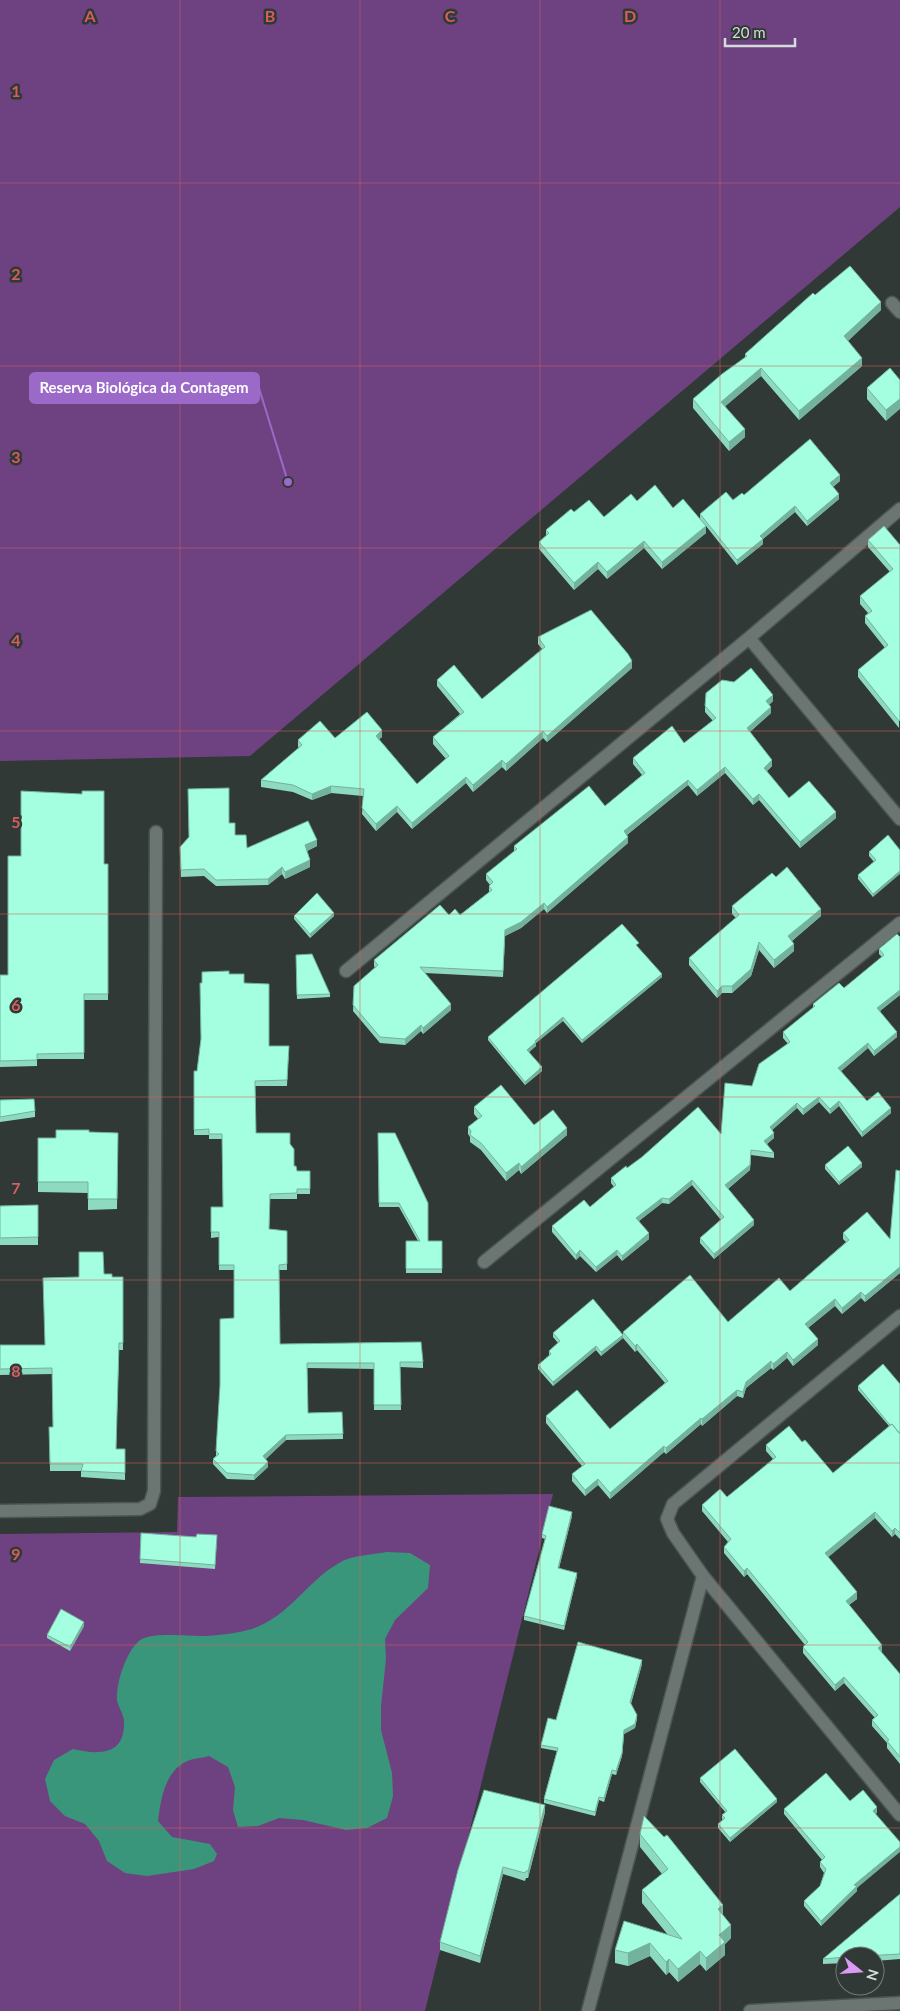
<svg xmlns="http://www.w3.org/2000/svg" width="900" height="2011" font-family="Lato,sans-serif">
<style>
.green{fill:#6e4280}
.water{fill:#3a967b}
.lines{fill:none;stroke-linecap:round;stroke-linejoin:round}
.minor-casing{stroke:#4c5552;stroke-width:15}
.minor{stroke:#6b7571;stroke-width:12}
.wall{fill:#8ddac1}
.shaded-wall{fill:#73b29d}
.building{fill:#a4fee0;stroke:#73b29d}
.grid{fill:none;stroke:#d65e5d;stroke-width:1;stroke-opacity:0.55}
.grid-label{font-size:16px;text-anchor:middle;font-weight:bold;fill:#d65e5d;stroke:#303935;stroke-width:5;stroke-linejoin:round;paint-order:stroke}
.leader{fill:none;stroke:#9b6ac8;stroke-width:2}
.callout-dot{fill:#9b6ac8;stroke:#303935;stroke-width:2}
.callout{fill:#9b6ac8;stroke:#9b6ac8;stroke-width:2}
.callout-label{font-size:15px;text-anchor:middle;font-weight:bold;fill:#fff}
</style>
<rect width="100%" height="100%" fill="#303935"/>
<path class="green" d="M 0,0 L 900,0 L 900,207 L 250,756 L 0,761 Z
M 553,1494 L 425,2011 L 0,2011 L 0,1534 L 177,1532 L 178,1497 Z"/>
<path class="water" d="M 387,1552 L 410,1553 L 430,1565 L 428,1588 L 395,1620 L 385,1639 L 386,1659 L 381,1706 L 381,1730 L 392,1773 L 393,1796 L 387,1818 L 367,1828 L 346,1830 L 303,1820 L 279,1818 L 258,1826 L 238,1827 L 233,1810 L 235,1787 L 228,1767 L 209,1756 C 203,1758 196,1758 190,1760 C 165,1769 161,1798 158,1821 L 172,1837 L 210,1844 L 217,1854 L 214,1861 L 194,1869 L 147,1876 L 125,1873 L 107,1861 L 99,1841 L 85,1824 L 65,1816 L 50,1801 L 45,1779 L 54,1760 L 73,1749 C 98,1755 125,1756 124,1722 C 124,1714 118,1707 117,1700 C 116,1683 126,1652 139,1641 C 151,1631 191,1637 207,1636 C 222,1635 237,1633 252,1629 C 290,1616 306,1582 339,1563 C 352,1555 371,1555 387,1552 Z"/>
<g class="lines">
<defs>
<path id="minor" d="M 892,303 L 900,312
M 749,638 L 900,819
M 346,971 L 749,638 L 900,509
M 484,1262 L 900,923
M 900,1316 L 673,1504 L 667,1519 L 673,1533 L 703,1576 L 900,1815
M 0,1511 L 140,1509 L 150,1504 L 154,1491 L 156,832
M 588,2011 L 703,1576
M 750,2011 L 900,2003"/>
</defs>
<use href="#minor" class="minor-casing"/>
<use href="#minor" class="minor"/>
</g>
<path class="wall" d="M 815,295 L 881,310 L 847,341 L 862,366 L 799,420 L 761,376 L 725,406 L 745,437 L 729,451 L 693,408 L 693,399 L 745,358 L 745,354 Z
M 890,368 L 886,421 L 867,399 L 867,388 Z
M 840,481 L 833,487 L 839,499 L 807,526 L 795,512 L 763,539 L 763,544 L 737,565 L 706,526 L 706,533 L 662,569 L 644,548 L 607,579 L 598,569 L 574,590 L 539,549 L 539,542 L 546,536 L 546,530 L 574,512 L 604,517 L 637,501 L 673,508 L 700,519 L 700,514 L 733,500 L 744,495 Z
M 868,540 L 900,545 L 899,728 L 858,677 L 858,670 L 885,648 L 865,623 L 865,616 L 868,613 L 860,604 L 860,596 L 890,572 L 868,547 Z
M 538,637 L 632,668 L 547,742 L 543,738 L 506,771 L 502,767 L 473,792 L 466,783 L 412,829 L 397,812 L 376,831 L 362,814 L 363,796 L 331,793 L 312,800 L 293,792 L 261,787 L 261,780 L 299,748 L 298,747 L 298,740 L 382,737 L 379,739 L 417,784 L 446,759 L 433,744 L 433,737 L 460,714 L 437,686 L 437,680 L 482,699 L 542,649 L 538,644 Z
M 773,701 L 769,705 L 771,713 L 750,732 L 772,766 L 767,771 L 789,798 L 836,818 L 800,848 L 759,800 L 753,805 L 725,773 L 697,796 L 688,785 L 627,835 L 628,843 L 547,913 L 544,909 L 521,928 L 505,936 L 503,977 L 425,973 L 451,1010 L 423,1034 L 421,1031 L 405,1045 L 380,1043 L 353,1011 L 354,986 L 375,968 L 374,966 L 374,960 L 449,915 L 460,915 L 489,892 L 489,886 L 490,885 L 486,880 L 486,874 L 514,851 L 514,846 L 605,806 L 642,775 L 633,764 L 633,758 L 684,743 L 713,721 L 705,712 L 705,706 Z
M 229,823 L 235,835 L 247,848 L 317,846 L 307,851 L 310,867 L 285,879 L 282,874 L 268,885 L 216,886 L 204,876 L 181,877 L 180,847 Z
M 900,850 L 873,897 L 858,879 L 858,875 L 874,862 L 869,856 L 869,852 Z
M 104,864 L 108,864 L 108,1000 L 84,1000 L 84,1059 L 37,1059 L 37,1066 L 0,1067 L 0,975 L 8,975 Z
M 776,877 L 821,916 L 792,941 L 794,951 L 774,968 L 759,950 L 751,976 L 732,993 L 722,993 L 717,998 L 689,965 L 689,958 L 736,918 L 732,914 L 732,906 Z
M 294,916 L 334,916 L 310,938 L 294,919 Z
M 897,934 L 900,995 L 880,1011 L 897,1037 L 874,1056 L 868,1048 L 841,1071 L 867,1101 L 891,1113 L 862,1137 L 839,1106 L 830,1114 L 819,1102 L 803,1115 L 797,1108 L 772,1130 L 774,1138 L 767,1144 L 774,1153 L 774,1158 L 751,1155 L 750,1170 L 728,1189 L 754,1225 L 714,1259 L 700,1243 L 700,1238 L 721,1220 L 692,1185 L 669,1204 L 662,1203 L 639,1221 L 649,1239 L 622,1261 L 617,1255 L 596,1272 L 580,1256 L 576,1260 L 552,1232 L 552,1226 L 590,1207 L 614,1187 L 611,1183 L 611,1178 L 627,1168 L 721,1134 L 752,1086 L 788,1044 L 783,1038 L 783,1032 L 813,1008 L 813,1004 L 844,988 L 882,957 L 879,954 L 879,949 Z
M 639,947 L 638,948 L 662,977 L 582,1043 L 563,1021 L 536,1043 L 536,1046 L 529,1052 L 542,1071 L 525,1085 L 488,1040 L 488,1037 Z
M 296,955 L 330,994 L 330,997 L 297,999 Z
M 229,974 L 244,983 L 269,1046 L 289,1046 L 287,1086 L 255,1086 L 256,1133 L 290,1144 L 294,1166 L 297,1171 L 310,1171 L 310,1194 L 297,1194 L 297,1199 L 270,1199 L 269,1229 L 287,1231 L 287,1270 L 279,1270 L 280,1344 L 423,1362 L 423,1368 L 400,1367 L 401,1410 L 374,1410 L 374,1369 L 307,1368 L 308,1413 L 342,1412 L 343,1439 L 286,1440 L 265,1459 L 268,1467 L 254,1480 L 227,1479 L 213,1464 L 213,1459 L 216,1456 L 216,1451 L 234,1318 L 234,1270 L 219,1270 L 219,1237 L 211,1238 L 211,1207 L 223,1207 L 222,1139 L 209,1139 L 209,1135 L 194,1135 L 194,1071 L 197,1071 L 201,1039 L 202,983 Z
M 0,1100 L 35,1111 L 35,1117 L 0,1122 Z
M 474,1107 L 534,1125 L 567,1135 L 521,1174 L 519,1170 L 506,1181 L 481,1150 L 470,1142 L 470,1137 L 468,1134 L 468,1127 L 478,1119 L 474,1114 Z
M 89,1132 L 118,1133 L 117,1209 L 88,1210 L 88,1193 L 38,1192 L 38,1138 L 56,1138 Z
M 378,1133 L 428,1241 L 442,1241 L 442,1273 L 406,1273 L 406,1241 L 418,1241 L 399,1207 L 379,1207 Z
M 825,1165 L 862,1167 L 839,1185 L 825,1169 Z
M 38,1205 L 38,1245 L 0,1245 L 0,1206 Z
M 843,1233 L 900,1273 L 865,1302 L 861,1298 L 842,1314 L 835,1306 L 808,1328 L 818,1345 L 793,1366 L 787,1358 L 773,1370 L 771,1368 L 746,1388 L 743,1398 L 737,1396 L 702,1426 L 701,1424 L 666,1454 L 664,1452 L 610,1499 L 598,1485 L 585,1496 L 572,1481 L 572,1474 L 582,1466 L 546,1423 L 546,1416 L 610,1429 L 665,1383 L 637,1350 L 635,1352 L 623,1338 L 601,1356 L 596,1350 L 553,1386 L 538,1369 L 538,1365 L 549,1356 L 549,1351 L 558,1343 L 553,1337 L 553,1333 L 623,1335 L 623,1332 L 728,1322 L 790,1291 L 846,1242 L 843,1239 Z
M 104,1274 L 112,1277 L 123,1277 L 123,1350 L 119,1350 L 116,1449 L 125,1449 L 125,1480 L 81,1477 L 81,1471 L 50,1471 L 49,1427 L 53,1427 L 52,1374 L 0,1375 L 0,1345 L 45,1345 L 79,1277 Z
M 900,1384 L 900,1539 L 895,1534 L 892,1537 L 875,1518 L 828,1557 L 857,1599 L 849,1605 L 882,1651 L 881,1652 L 900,1674 L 900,1764 L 887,1748 L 887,1743 L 872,1726 L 872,1720 L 875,1718 L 844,1683 L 835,1691 L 803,1653 L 803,1647 L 805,1645 L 747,1574 L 744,1577 L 724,1553 L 724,1547 L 728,1542 L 702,1511 L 702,1505 L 727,1497 L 773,1459 L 766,1451 L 766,1445 L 802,1442 L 833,1473 L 889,1426 L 858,1390 L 858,1386 Z
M 572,1516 L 559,1568 L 577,1576 L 564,1630 L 524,1620 L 524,1616 L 545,1539 L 542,1538 L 542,1534 Z
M 141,1533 L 196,1537 L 217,1535 L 215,1569 L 140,1563 Z
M 84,1626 L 70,1651 L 47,1638 L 47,1635 Z
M 642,1664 L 631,1704 L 637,1719 L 635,1728 L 624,1734 L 622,1756 L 616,1775 L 612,1774 L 604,1802 L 599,1800 L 595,1816 L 544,1803 L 544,1799 L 557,1751 L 541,1748 L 541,1745 L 556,1720 Z
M 700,1778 L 777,1802 L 730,1842 L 718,1828 L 718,1824 L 723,1820 L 722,1819 L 722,1815 L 726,1813 L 700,1782 Z
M 850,1801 L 877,1812 L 876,1814 L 857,1888 L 857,1891 L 821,1926 L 804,1906 L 804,1901 L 820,1886 L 824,1873 L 820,1867 L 820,1862 L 822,1860 L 784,1814 L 784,1809 Z
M 545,1812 L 528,1878 L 526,1878 L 525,1881 L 503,1874 L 480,1963 L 440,1950 L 440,1942 Z
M 640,1834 L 723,1915 L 731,1938 L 725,1944 L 725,1955 L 706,1971 L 700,1964 L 678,1982 L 669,1972 L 666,1975 L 650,1956 L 628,1966 L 615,1963 L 615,1950 L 668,1935 L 642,1903 L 642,1890 L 662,1874 L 640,1847 Z
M 900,1894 L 900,1959 L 875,1961 L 875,1956 L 845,1956 L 845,1963 L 823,1964 L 823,1959 Z"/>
<path class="shaded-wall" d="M 881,302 L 881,310 L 844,345 L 844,336 Z
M 862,358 L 862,366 L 799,420 L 799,411 Z
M 761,368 L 761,376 L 721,410 L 721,402 Z
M 900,399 L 900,409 L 886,421 L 886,410 Z
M 745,429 L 745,437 L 729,451 L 729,442 Z
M 840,475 L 840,481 L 830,489 L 830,483 Z
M 839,494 L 839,499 L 807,526 L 807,521 Z
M 795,506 L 795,512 L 763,539 L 763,544 L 737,565 L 737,560 L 760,536 Z
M 706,526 L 706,533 L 662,569 L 662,562 Z
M 644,541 L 644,548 L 607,579 L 607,572 Z
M 598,562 L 598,569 L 574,590 L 574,583 Z
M 632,661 L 632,668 L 547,742 L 547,736 Z
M 773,695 L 773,701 L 766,707 L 766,701 Z
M 771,707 L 771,713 L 747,734 L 747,728 Z
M 382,730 L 382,737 L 376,742 L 376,736 Z
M 543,731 L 543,738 L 506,771 L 506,764 Z
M 502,760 L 502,767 L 473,792 L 473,785 Z
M 772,760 L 772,766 L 764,774 L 764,768 Z
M 725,767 L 725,773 L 697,796 L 697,790 Z
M 466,777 L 466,783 L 412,829 L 412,823 Z
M 688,780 L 688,785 L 624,837 L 624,831 Z
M 331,786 L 331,793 L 312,800 L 312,794 Z
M 759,794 L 759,800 L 753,805 L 753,799 Z
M 397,806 L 397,812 L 376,831 L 376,824 Z
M 836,812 L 836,818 L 800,848 L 800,842 Z
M 628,837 L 628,843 L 547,913 L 547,907 Z
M 317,840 L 317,846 L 305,852 L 305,845 Z
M 310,860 L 310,867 L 285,879 L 285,872 Z
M 282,867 L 282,874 L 268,885 L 268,879 Z
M 900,871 L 900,874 L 873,897 L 873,894 Z
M 544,903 L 544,909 L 521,928 L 505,936 L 503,977 L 505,930 Z
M 821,909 L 821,916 L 788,944 L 788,936 Z
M 334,913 L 334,916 L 310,938 L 310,934 Z
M 759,942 L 759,950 L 751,976 L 732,993 L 732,986 Z
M 794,944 L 794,951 L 774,968 L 774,960 Z
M 662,974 L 662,977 L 582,1043 L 582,1040 Z
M 722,986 L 722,993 L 717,998 L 717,991 Z
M 900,990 L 900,995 L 877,1013 L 877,1008 Z
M 451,1004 L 451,1010 L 423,1034 L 423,1028 Z
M 563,1017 L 563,1021 L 536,1043 L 536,1046 L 527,1054 L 527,1050 L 535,1041 Z
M 421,1025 L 421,1031 L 405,1045 L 405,1039 Z
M 897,1032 L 897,1037 L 874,1056 L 874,1051 Z
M 868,1043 L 868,1048 L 838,1074 L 838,1068 Z
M 542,1067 L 542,1071 L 525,1085 L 525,1082 Z
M 819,1097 L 819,1102 L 803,1115 L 803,1109 Z
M 839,1101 L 839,1106 L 830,1114 L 830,1109 Z
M 797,1103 L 797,1108 L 770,1132 L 770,1127 Z
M 891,1108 L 891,1113 L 862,1137 L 862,1132 Z
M 567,1128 L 567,1135 L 521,1174 L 521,1167 Z
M 774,1133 L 774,1138 L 764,1146 L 764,1141 Z
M 751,1150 L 750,1170 L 725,1191 L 725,1185 Z
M 519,1163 L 519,1170 L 506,1181 L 506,1173 Z
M 862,1163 L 862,1167 L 839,1185 L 839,1182 Z
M 692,1180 L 692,1185 L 669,1204 L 669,1199 Z
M 662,1198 L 662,1203 L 636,1223 L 636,1218 Z
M 754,1220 L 754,1225 L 714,1259 L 714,1254 Z
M 649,1233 L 649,1239 L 622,1261 L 622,1256 Z
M 580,1250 L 580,1256 L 576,1260 L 576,1255 Z
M 617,1250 L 617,1255 L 596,1272 L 596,1267 Z
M 900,1267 L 900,1273 L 865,1302 L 865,1296 Z
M 861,1292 L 861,1298 L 842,1314 L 842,1308 Z
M 835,1299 L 835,1306 L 805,1330 L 805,1324 Z
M 623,1335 L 623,1338 L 601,1356 L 601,1352 Z
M 818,1339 L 818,1345 L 793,1366 L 793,1360 Z
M 637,1344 L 637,1350 L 635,1352 L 635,1346 Z
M 596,1346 L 596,1350 L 553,1386 L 553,1382 Z
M 787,1352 L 787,1358 L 773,1370 L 773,1364 Z
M 771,1361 L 771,1368 L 746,1388 L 743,1398 L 743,1392 L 746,1382 Z
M 737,1390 L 737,1396 L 702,1426 L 702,1419 Z
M 701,1418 L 701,1424 L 666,1454 L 666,1448 Z
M 286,1435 L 286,1440 L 263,1462 L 263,1456 Z
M 664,1446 L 664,1452 L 610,1499 L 610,1493 Z
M 268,1462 L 268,1467 L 254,1480 L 254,1475 Z
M 598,1479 L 598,1485 L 585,1496 L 585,1490 Z
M 572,1512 L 572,1516 L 558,1572 L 558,1568 Z
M 875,1512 L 875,1518 L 825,1560 L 825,1553 Z
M 895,1528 L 895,1534 L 892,1537 L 892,1531 Z
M 747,1568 L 747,1574 L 744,1577 L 744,1571 Z
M 577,1573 L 577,1576 L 564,1630 L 564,1626 Z
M 857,1592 L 857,1599 L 846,1607 L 846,1601 Z
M 84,1622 L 84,1626 L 70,1651 L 70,1647 Z
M 882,1645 L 882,1651 L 878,1655 L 878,1648 Z
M 642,1660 L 642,1664 L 630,1706 L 630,1702 Z
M 844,1677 L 844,1683 L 835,1691 L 835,1685 Z
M 637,1715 L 635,1728 L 624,1734 L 622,1756 L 616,1775 L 616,1771 L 624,1730 Z
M 612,1770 L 612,1774 L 604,1802 L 604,1798 Z
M 599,1797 L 599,1800 L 595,1816 L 595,1812 Z
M 777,1799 L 777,1802 L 730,1842 L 730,1838 Z
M 545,1805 L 545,1812 L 528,1878 L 528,1871 Z
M 877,1807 L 877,1812 L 873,1816 L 873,1811 Z
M 900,1847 L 900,1852 L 857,1888 L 857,1891 L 821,1926 L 821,1921 L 854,1885 Z
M 503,1867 L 503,1874 L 480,1963 L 480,1956 Z
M 723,1905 L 723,1918 L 718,1909 Z
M 731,1925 L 731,1938 L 725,1944 L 725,1955 L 706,1971 L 706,1958 L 719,1935 Z
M 650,1943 L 650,1956 L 628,1966 L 628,1953 Z
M 700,1951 L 700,1964 L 678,1982 L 678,1969 Z
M 669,1959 L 669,1972 L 666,1975 L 666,1962 Z"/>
<path class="building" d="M 850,266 L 881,302 L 844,336 L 862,358 L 799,411 L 761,368 L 721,402 L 745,429 L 729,442 L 693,399 L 722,374 L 747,356 L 745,354 L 813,293 L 815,295 Z
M 890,368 L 900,380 L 900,399 L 886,410 L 867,388 Z
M 810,439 L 840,475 L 830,483 L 839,494 L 807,521 L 795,506 L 760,536 L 763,539 L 737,560 L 700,514 L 726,492 L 733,500 L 742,493 L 744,495 Z
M 655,485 L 673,508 L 683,499 L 706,526 L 662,562 L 644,541 L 607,572 L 598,562 L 574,583 L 539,542 L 549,533 L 546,530 L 571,509 L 574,512 L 589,500 L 604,517 L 631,494 L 637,501 Z
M 884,526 L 900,545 L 900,720 L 899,721 L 858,670 L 888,645 L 865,616 L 872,611 L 860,596 L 893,569 L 868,540 Z
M 591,610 L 628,654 L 632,661 L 547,736 L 543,731 L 506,764 L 502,760 L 473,785 L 466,777 L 412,823 L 397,806 L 376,824 L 362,808 L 364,789 L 331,786 L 312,794 L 293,785 L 261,780 L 302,745 L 298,740 L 320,721 L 335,738 L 367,712 L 382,730 L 376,736 L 417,784 L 449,756 L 433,737 L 464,712 L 437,680 L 454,665 L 482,699 L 545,647 L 538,637 Z
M 751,668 L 773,695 L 766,701 L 771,707 L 747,728 L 772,760 L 764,768 L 789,798 L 809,781 L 836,812 L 800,842 L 759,794 L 753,799 L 725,767 L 697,790 L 688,780 L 624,831 L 628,837 L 547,907 L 544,903 L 521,922 L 505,930 L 503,971 L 420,967 L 451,1004 L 423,1028 L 421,1025 L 405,1039 L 380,1037 L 353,1005 L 354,986 L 378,965 L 374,960 L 440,905 L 449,915 L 455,909 L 460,915 L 492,890 L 489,886 L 493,882 L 486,874 L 517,849 L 514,846 L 589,786 L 605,806 L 645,773 L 633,758 L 672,726 L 684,743 L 716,718 L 705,706 L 706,693 L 722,680 L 734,682 Z
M 229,788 L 229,823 L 235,823 L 235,835 L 246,835 L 247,848 L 308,821 L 317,840 L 305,845 L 310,860 L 285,872 L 282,867 L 268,879 L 216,880 L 204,869 L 181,870 L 180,847 L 189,837 L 188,789 Z
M 21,791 L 82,794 L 82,791 L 104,791 L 104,864 L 108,864 L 108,994 L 84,994 L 84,1053 L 37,1054 L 37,1060 L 0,1061 L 0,975 L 8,975 L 8,856 L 21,856 Z
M 888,835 L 900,850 L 900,871 L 873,894 L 858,875 L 876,860 L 869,852 Z
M 787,867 L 821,909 L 788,936 L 794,944 L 774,960 L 759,942 L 751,969 L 732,986 L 722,986 L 717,991 L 689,958 L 739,915 L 732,906 L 772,873 L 776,877 Z
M 317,893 L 334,913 L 310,934 L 294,916 Z
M 622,924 L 639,943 L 636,945 L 662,974 L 582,1040 L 563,1017 L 535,1041 L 536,1042 L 527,1050 L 542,1067 L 525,1082 L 488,1037 Z
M 897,934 L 900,937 L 900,990 L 877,1008 L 897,1032 L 874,1051 L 868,1043 L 838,1068 L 867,1101 L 878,1092 L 891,1108 L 862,1132 L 839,1101 L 830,1109 L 819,1097 L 803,1109 L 797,1103 L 770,1127 L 774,1133 L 764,1141 L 774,1153 L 751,1150 L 750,1165 L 725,1185 L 754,1220 L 714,1254 L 700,1238 L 724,1217 L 692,1180 L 669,1199 L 662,1198 L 636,1218 L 649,1233 L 622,1256 L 617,1250 L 596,1267 L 580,1250 L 576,1255 L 552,1226 L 584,1200 L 590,1207 L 616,1185 L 611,1178 L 626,1166 L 627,1168 L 642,1157 L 698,1107 L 721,1134 L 725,1083 L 752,1086 L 759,1064 L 790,1042 L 783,1032 L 815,1006 L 813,1004 L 839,983 L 844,988 L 884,955 L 879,949 Z
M 312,954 L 330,994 L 297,995 L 296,955 Z
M 229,971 L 229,974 L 244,974 L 244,983 L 269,984 L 269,1046 L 289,1046 L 287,1080 L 255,1081 L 256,1133 L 290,1133 L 290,1144 L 294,1149 L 294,1166 L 296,1166 L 297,1171 L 310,1171 L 310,1189 L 297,1189 L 297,1193 L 270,1194 L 269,1229 L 287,1231 L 287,1264 L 279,1265 L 280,1344 L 421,1342 L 423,1362 L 400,1362 L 401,1405 L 374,1405 L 374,1363 L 307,1363 L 308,1413 L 342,1412 L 343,1434 L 286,1435 L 263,1456 L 268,1462 L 254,1475 L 227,1473 L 213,1459 L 219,1454 L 216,1451 L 220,1385 L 220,1319 L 234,1318 L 234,1265 L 219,1265 L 219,1232 L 211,1232 L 211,1207 L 223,1207 L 222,1134 L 209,1134 L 209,1129 L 194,1130 L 194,1071 L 197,1071 L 201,1039 L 200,983 L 202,983 L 202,972 Z
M 501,1085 L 534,1125 L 553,1110 L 567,1128 L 521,1167 L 519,1163 L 506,1173 L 481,1143 L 470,1135 L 471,1131 L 468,1127 L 482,1116 L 474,1107 Z
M 34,1099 L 35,1111 L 0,1117 L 0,1100 Z
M 56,1130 L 89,1130 L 89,1132 L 118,1133 L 117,1199 L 88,1199 L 88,1182 L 38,1182 L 38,1138 L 56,1138 Z
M 378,1133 L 395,1133 L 428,1203 L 428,1241 L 442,1241 L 442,1269 L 406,1269 L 406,1241 L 420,1241 L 399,1203 L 379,1203 Z
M 848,1146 L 862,1163 L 839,1182 L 825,1165 Z
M 896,1170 L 900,1171 L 900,1267 L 865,1296 L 861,1292 L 842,1308 L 835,1299 L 805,1324 L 818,1339 L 793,1360 L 787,1352 L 773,1364 L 771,1361 L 746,1382 L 743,1392 L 737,1390 L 702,1419 L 701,1418 L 666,1448 L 664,1446 L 610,1493 L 598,1479 L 585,1490 L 572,1474 L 585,1464 L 546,1416 L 577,1390 L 610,1429 L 668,1381 L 637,1344 L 635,1346 L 623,1332 L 690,1275 L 728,1322 L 779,1278 L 790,1291 L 849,1240 L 843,1233 L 867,1212 L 890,1239 Z
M 38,1205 L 38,1237 L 0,1238 L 0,1206 Z
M 79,1252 L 103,1252 L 104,1274 L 112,1274 L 112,1277 L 123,1277 L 123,1343 L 119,1343 L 116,1449 L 125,1449 L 125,1473 L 81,1471 L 83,1464 L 50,1464 L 49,1427 L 53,1427 L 52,1368 L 0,1369 L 0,1345 L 45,1345 L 43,1278 L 79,1277 Z
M 593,1299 L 623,1335 L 601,1352 L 596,1346 L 553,1382 L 538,1365 L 551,1354 L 549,1351 L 560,1341 L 553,1333 Z
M 883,1364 L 900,1384 L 900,1434 L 892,1424 L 890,1425 L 858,1386 Z
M 892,1424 L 900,1434 L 900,1533 L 895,1528 L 892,1531 L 875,1512 L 825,1553 L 857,1592 L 846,1601 L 882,1645 L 878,1648 L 900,1674 L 900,1757 L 887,1741 L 889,1740 L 872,1720 L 878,1715 L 844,1677 L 835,1685 L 803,1647 L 808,1642 L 747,1568 L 744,1571 L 724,1547 L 731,1539 L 702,1505 L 720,1489 L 727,1497 L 776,1457 L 766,1445 L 789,1426 L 802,1442 L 805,1440 L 833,1473 Z
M 549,1506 L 572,1512 L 558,1568 L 577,1573 L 564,1626 L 524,1616 L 546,1536 L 542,1534 Z
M 141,1533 L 196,1537 L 197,1534 L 217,1535 L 215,1565 L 140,1559 Z
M 61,1609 L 84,1622 L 70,1647 L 47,1635 Z
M 578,1642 L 642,1660 L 630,1702 L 637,1715 L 635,1724 L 624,1730 L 622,1753 L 616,1771 L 612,1770 L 604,1798 L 599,1797 L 595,1812 L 544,1799 L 558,1748 L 541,1745 L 548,1718 L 556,1720 Z
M 735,1749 L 777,1799 L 730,1838 L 718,1824 L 725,1818 L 722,1815 L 727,1811 L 700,1778 Z
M 826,1773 L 850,1801 L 863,1790 L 877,1807 L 873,1811 L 900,1842 L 900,1847 L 854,1885 L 857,1886 L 821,1921 L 804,1901 L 820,1886 L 826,1869 L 820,1862 L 825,1857 L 784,1809 Z
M 484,1790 L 545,1805 L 528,1871 L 526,1871 L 525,1873 L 503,1867 L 480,1956 L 440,1942 L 458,1870 Z
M 644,1816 L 664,1837 L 667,1835 L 723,1905 L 718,1909 L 731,1925 L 719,1935 L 725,1942 L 706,1958 L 700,1951 L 678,1969 L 669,1959 L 666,1962 L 650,1943 L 628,1953 L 615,1950 L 624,1921 L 682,1939 L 642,1890 L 668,1869 L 640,1834 Z
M 900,1894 L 900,1954 L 864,1956 L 845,1956 L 845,1957 L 823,1959 Z"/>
<path class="grid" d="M 180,0 L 180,2011M 360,0 L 360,2011M 540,0 L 540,2011M 720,0 L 720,2011M 0,183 L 900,183M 0,366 L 900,366M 0,548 L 900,548M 0,731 L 900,731M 0,914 L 900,914M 0,1097 L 900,1097M 0,1280 L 900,1280M 0,1463 L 900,1463M 0,1645 L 900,1645M 0,1828 L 900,1828"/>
<g class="grid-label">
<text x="90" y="22">A</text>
<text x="270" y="22">B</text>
<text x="450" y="22">C</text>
<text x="630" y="22">D</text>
<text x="16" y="97">1</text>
<text x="16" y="280">2</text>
<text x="16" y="463">3</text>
<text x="16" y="646">4</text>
<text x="16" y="828">5</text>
<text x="16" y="1011">6</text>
<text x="16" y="1194">7</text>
<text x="16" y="1377">8</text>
<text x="16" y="1560">9</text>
</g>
<path class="leader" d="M288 482L259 388"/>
<circle class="callout-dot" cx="288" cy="482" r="5"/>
<rect class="callout" x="30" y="373" width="229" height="30" rx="5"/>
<g class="callout-label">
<text x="144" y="393">Reserva Biológica da Contagem</text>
</g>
<g transform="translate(860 1971) rotate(107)"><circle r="24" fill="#303935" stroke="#727a77"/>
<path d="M0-4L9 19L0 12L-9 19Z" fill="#db9af6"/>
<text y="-8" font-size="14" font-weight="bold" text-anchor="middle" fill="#d6dcda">N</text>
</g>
<path d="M725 38v8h70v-8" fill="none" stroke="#d6dcda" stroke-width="2.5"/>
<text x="732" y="38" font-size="15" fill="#d6dcda" stroke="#303935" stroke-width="4" paint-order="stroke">20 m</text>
</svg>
